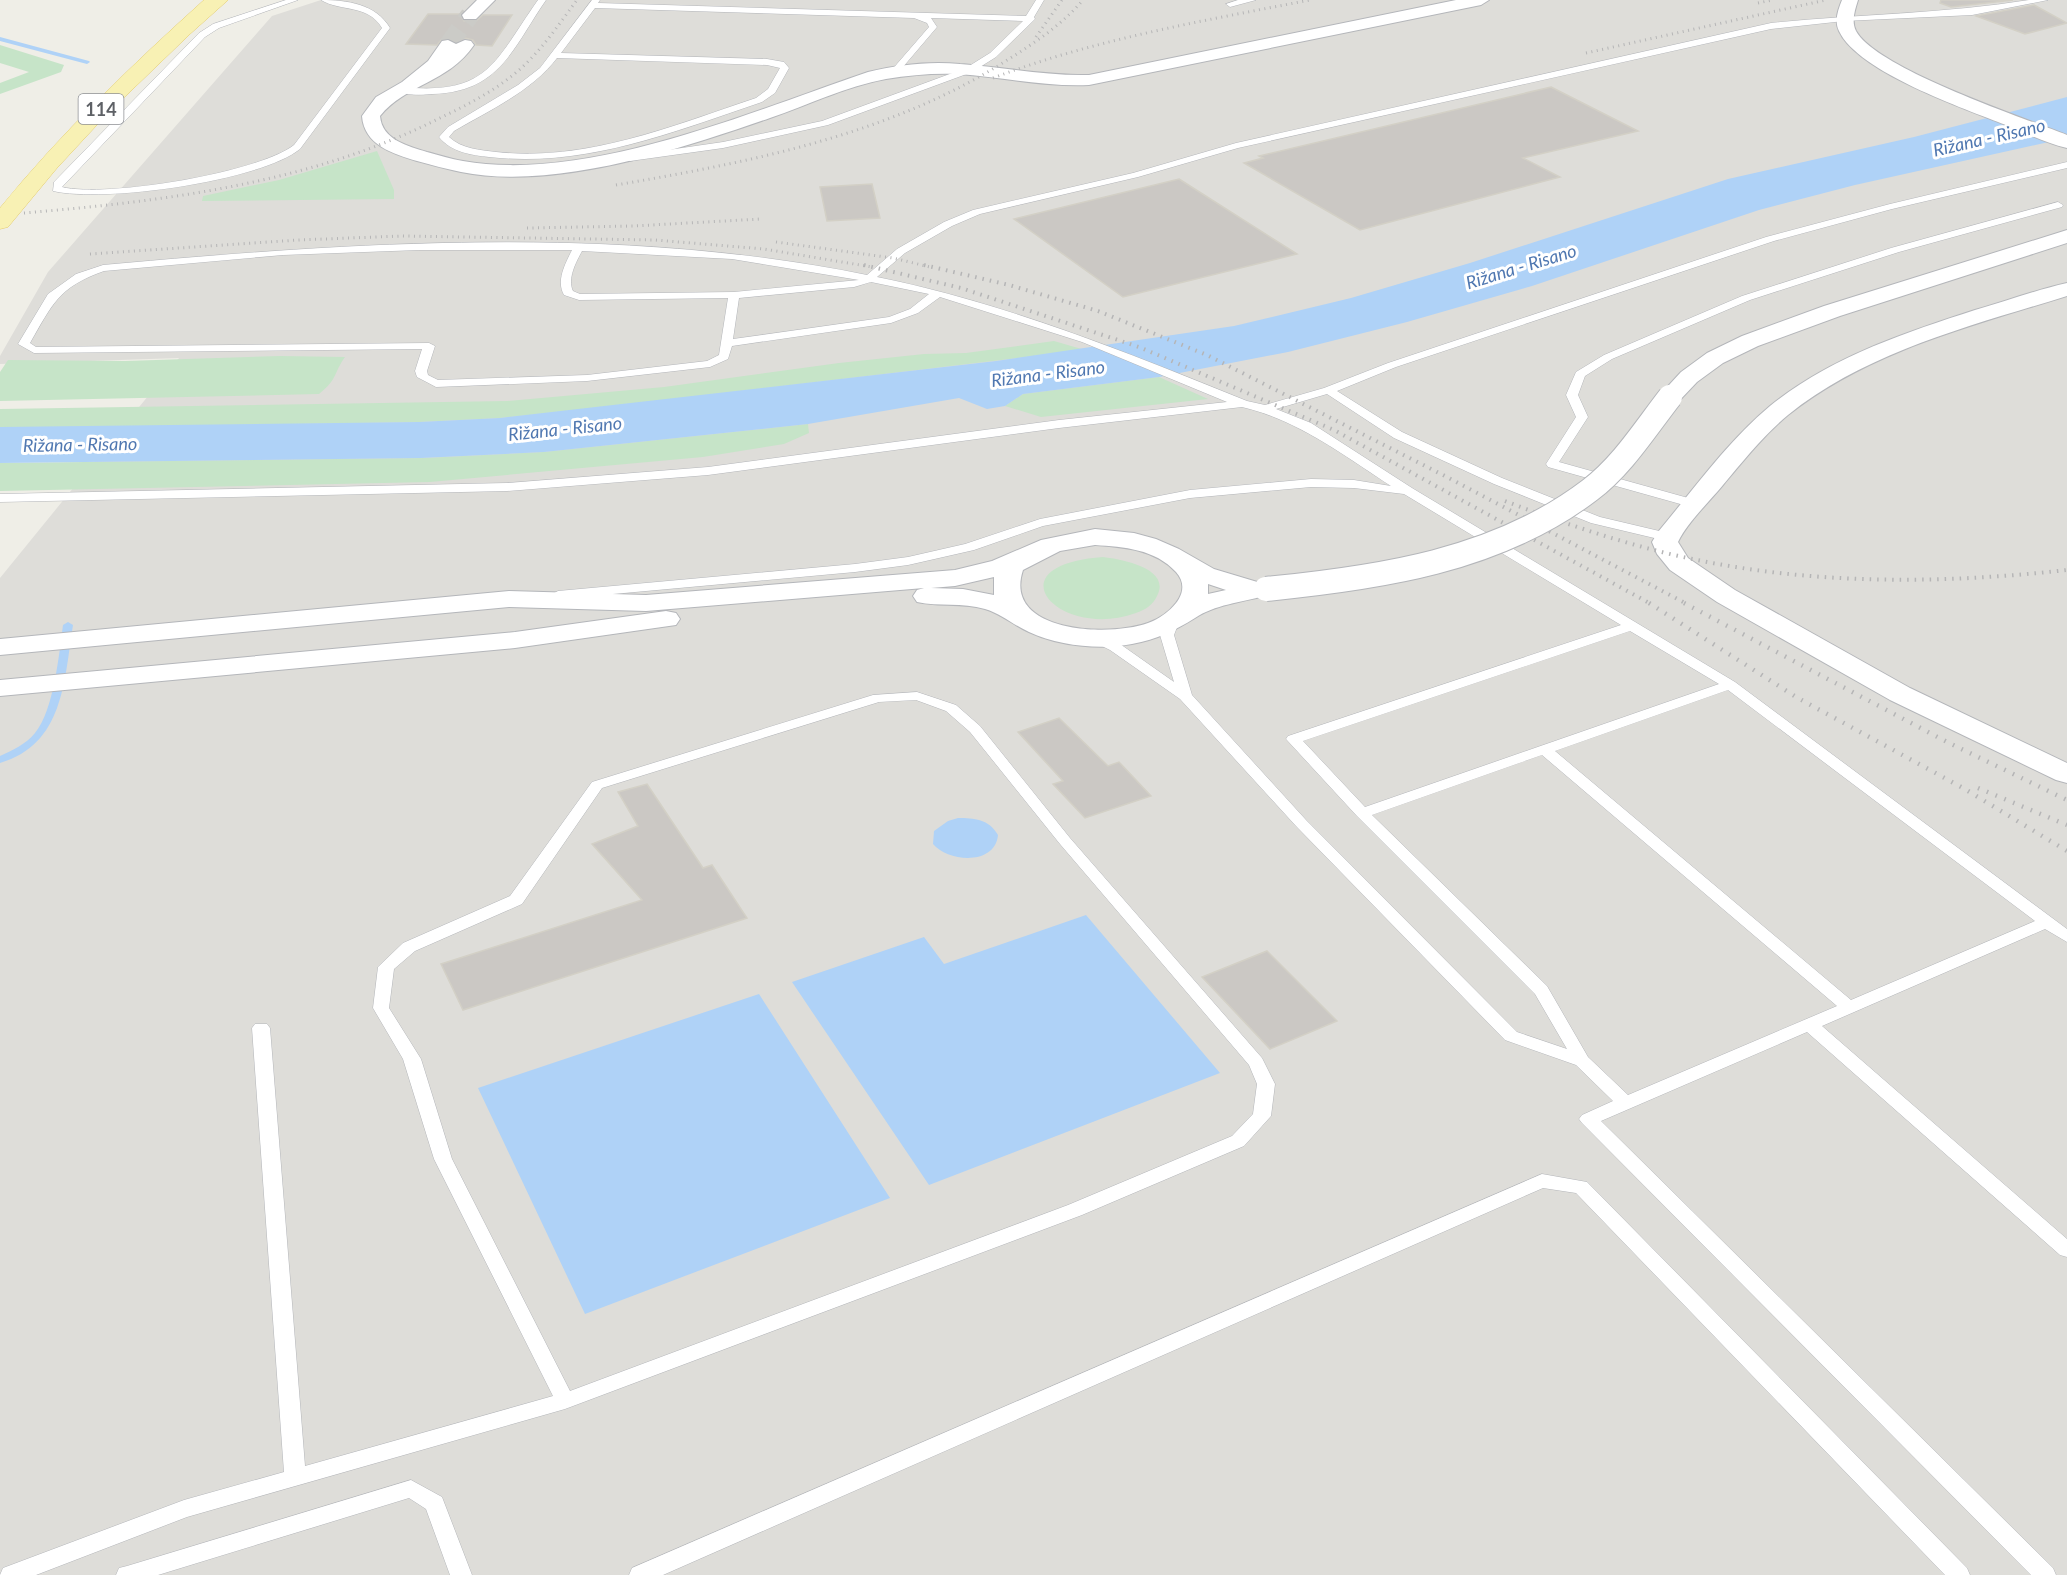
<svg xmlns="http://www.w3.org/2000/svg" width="2067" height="1575" font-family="Lato,sans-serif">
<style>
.industrial{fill:#deddd9}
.green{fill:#c6e4c8}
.water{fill:#afd2f7}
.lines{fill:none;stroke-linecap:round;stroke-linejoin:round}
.stream{fill:#afd2f7;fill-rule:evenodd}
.building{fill:#cbc8c4;stroke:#d3d0c6;stroke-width:1.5}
.street-tunnel{stroke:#cbcbc7;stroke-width:19;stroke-dasharray:19 10;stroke-linecap:butt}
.lane-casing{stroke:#b4b6ba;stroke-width:1}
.street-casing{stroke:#b4b6ba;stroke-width:2}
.primary-casing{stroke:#e4cb6b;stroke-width:1}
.lane{fill:#fff;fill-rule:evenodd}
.street{fill:#fff;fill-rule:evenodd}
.primary{fill:#f8f1b4;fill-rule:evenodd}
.rail-far2{stroke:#b5b5b6;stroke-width:3;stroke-dasharray:1 4.5;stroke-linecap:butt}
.rail-far1{stroke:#b5b5b6;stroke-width:4;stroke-dasharray:1.5 6;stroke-linecap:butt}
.rail{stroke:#b5b5b6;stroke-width:4.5;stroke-dasharray:1.5 8;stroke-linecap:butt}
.street-bridge-casing{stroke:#b4b6ba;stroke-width:26;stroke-linecap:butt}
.street-bridge{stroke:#fff;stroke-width:24}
.labels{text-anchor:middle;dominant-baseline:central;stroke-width:6;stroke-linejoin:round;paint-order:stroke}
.shield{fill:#fff;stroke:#8e9094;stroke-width:1.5}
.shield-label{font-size:18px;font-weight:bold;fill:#5e6166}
.far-water-label{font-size:18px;font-style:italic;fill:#5078b1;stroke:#fff}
</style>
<rect width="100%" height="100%" fill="#efeee7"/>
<path class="industrial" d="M 321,0 L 2067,0 L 2067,1575 L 0,1575 L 0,578 L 179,358 L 0,364 L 0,356 L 48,272 L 272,16 Z"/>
<path class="green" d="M 0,45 L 64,65 L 61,72 L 0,94 L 0,83 L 29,72 L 0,63 Z
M 377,151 L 394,190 L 394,199 L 202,201 L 203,196 L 279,180 Z
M 1054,341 L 1085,350 L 616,406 L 500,418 L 419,422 L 0,429 L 0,409 L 507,401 L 664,387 L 839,363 L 924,354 L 966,353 Z
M 280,356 L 345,357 C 333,374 338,379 319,394 L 0,401 L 0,372 L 8,360 L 125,361 Z
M 1159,377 L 1208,399 L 1041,417 L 1005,406 L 1023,394 Z
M 808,424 L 809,433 L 784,444 L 703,457 L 430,482 L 0,491 L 0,463 L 425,458 L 544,452 Z
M 1103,557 C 1120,559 1172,568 1157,596 C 1153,605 1145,610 1136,613 C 1059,641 990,565 1103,557 Z"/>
<path class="water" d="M 2067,97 L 2067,138 L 1855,185 L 1759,210 L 1532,286 L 1407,322 L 1288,352 L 1159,377 L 1023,394 L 1005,406 L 987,409 L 959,398 L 808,424 L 544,452 L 421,458 L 0,463 L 0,427 L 419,422 L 500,418 L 996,361 L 1234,326 L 1351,298 L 1470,263 L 1728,179 L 1914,137 Z
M 958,818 C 974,818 989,819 998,835 C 995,866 948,862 933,844 L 934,831 L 948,821 Z
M 1086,915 L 1220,1073 L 929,1185 L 792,982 L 924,937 L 944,964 Z
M 759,994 L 890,1198 L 585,1314 L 478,1088 Z"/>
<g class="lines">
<path class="stream" d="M 0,37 L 89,61 L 90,62 L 87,64 L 0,41 Z
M 68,622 L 73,625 C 64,681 64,744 0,763 L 0,756 C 13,750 26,744 35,733 C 54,710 59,654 63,625 Z"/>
</g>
<path class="building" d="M 1941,0 L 2013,0 L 1951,7 L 1940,3 Z
M 2034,5 L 2067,23 L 2025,34 L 1976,16 Z
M 428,14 L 460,14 L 464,21 L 476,21 L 483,15 L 512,15 L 492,46 L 476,45 L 473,40 L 465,38 L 456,42 L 449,38 L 442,39 L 437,45 L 406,44 Z
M 1551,87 L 1638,131 L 1523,158 L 1560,177 L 1360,230 L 1244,163 L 1263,158 L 1259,156 Z
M 1179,179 L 1297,254 L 1123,297 L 1014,219 Z
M 872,184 L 880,218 L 827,221 L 820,187 Z
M 1059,718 L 1108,766 L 1119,762 L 1151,796 L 1085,818 L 1053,784 L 1063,781 L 1018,732 Z
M 647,784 L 703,868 L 712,865 L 747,918 L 463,1010 L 441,964 L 642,900 L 592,844 L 638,826 L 618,792 Z
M 1267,951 L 1337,1021 L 1270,1049 L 1202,977 Z"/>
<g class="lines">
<path class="street-tunnel" d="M 448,45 L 470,15"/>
<defs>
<path id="lane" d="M 286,0 L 298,0 L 219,28 L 205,37 L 62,187 C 106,198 258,173 294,145 L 382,28 C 368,4 341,12 321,0 C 347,0 376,4 390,28 L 300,149 C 260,181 103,203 53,191 L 54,182 L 199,33 L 213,24 Z
M 538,0 L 546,0 C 512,49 500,92 432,94 C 422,95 405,96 396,90 L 401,87 C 489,96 494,62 538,0 Z
M 592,0 L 600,0 L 598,3 L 1026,16 L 1036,0 L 1044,0 L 1034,17 L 1035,19 L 996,57 L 972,72 L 828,125 L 723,148 L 630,161 L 625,158 L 627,156 L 723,142 L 822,121 L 966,68 L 990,53 L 1023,21 L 931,18 L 937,27 L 897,74 L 894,75 L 890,72 L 929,27 L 927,23 L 914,18 L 595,8 L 561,53 L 767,59 L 784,62 L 789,68 L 775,93 L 762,102 C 673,132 585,168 489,157 C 471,155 451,152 439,137 L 448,127 L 518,85 L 540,68 ZM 557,58 L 767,65 L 780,68 L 768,89 L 756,98 C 672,126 586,162 496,152 C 480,150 462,149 449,137 L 454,131 C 490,110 532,91 557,58 Z
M 1238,0 L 1256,0 L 1230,7 L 1226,4 Z
M 2029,0 L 2048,0 L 1972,15 L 1844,21 L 1771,29 L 1238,148 L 1138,177 L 980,214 L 952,226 L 905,253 L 877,277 C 1005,303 1126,352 1247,401 L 1265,405 L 1324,388 L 1388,363 L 1766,237 L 1890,204 L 2067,162 L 2067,168 L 1892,209 L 1774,241 L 1396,367 L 1337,391 L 1402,432 L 1502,478 L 1600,517 L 1672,534 L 1673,537 L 1672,540 L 1667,541 L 1591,523 L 1494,484 L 1394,438 L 1327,394 L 1276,409 L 1311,423 L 1412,488 L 1735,682 L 2067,929 L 2067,942 L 2045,929 L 1822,1026 L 2067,1239 L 2067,1257 L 2060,1255 L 1807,1032 L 1601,1121 L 2053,1568 L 2056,1575 L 2031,1575 L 1582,1123 L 1579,1119 L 1582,1115 L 1613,1101 L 1576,1065 L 1505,1040 L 1296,826 L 1180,699 L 1110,650 L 1088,639 L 1095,635 L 1120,644 L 1174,682 L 1160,635 L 1167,619 L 1177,619 L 1179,622 L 1174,635 L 1192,695 L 1306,820 L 1517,1032 L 1567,1049 L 1535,994 L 1357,816 L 1286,739 L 1288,736 L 1621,625 L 1404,494 L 1354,488 L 1311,487 L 1190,498 L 1043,526 L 974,550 L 908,565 L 855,572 L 558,599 L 551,595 L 558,591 L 855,564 L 908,557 L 965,544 L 1040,519 L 1190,490 L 1311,479 L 1354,480 L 1391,486 C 1343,455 1298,420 1242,407 L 1059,428 L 708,475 L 507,491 L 0,502 L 0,494 L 507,483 L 708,467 L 1059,420 L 1227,402 L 1082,342 L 940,297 L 918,313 L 891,323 L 732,346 L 728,359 L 710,367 L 587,381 L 436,387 L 417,377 L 415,371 L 422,349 L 34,353 L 18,344 L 48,294 L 76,274 L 103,265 C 356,242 616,224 867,275 L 897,249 L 944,222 L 973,210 L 1133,173 L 1236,143 L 1771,23 C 1857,14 1944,14 2029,0 ZM 419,250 L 572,250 C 565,264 556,281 564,295 L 579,300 L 728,298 L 719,355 L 707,361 L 587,375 L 438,380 L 428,375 L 427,371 L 435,346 L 429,343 L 36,347 L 30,343 C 53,303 59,287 104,271 L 283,255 ZM 582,251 L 732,259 L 859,280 L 734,292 L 580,294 L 573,291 C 567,279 576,262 582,251 ZM 871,282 L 929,294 L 910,309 L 889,317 L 733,339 L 739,298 L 854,287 ZM 1630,631 L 1719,684 L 1365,807 L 1303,741 ZM 1728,690 L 2035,921 L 1851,1000 L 1555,751 ZM 1542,755 L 1837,1006 L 1628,1095 L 1588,1057 L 1547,986 L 1372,815 Z
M 2058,202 L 2063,205 L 2062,207 L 1899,252 L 1750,300 L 1612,359 L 1585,376 L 1578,395 L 1588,417 L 1559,462 L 1699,501 L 1701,504 L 1699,507 L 1691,507 L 1548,467 L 1546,464 L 1576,417 L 1566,395 L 1576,372 L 1604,355 L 1742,296 L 1891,248 Z
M 917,692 L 956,705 L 980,726 L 1070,838 L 1262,1058 L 1275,1084 L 1271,1116 L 1244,1146 L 1082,1215 L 565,1409 L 187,1517 L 36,1575 L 0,1575 L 3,1568 L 184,1500 L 284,1472 L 252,1028 L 255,1024 L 267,1024 L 270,1028 L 305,1466 L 553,1396 L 434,1159 L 403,1059 L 373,1008 L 378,967 L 403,943 L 510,896 L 592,782 L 873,695 ZM 916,700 L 946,711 L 970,732 L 1060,844 L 1249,1065 L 1257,1084 L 1253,1114 L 1232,1136 L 1068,1205 L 570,1391 L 452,1159 L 421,1059 L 389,1008 L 394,969 L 415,951 L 522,904 L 602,788 L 879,702 Z
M 1542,1174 L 1587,1182 L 1967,1568 L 1970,1575 L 1945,1575 L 1576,1193 L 1543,1188 L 663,1575 L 629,1575 L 632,1568 Z
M 411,1480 L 442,1497 L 472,1575 L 450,1575 L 426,1509 L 409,1498 L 158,1575 L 116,1575 L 119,1568 L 127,1566 Z"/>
<path id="street" d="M 477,0 L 495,0 L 476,19 L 464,19 L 462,15 Z
M 1456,0 L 1489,0 L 1481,5 L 1089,85 C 1045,87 1002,77 958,74 C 934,73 910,75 886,79 C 847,86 808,105 770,118 C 681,149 555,191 461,172 C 446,169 432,165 417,161 C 393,154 364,145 362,116 L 376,97 L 402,82 L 428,61 L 442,41 L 448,40 L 456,44 L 465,40 L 471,41 L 474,45 C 448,83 406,84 380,116 C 382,140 408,146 427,152 C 439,155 451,159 463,161 C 587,183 750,112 868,72 C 897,65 929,61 960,64 C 1003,67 1045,76 1089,75 Z
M 1842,0 L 1858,0 C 1855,10 1851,21 1856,31 C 1877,69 2024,118 2067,135 L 2067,148 C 2046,143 2026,133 2006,125 C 1965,109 1858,72 1839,31 C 1834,21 1838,10 1842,0 Z
M 2067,230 L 2067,243 L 1840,316 L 1758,346 L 1723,363 L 1697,382 L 1678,402 L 1670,404 L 1662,402 L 1658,397 L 1681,372 L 1707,353 L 1742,336 L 1824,306 Z
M 2067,283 L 2067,296 C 1971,326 1868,351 1788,415 C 1764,435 1743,461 1723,485 C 1709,502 1687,523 1678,542 L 1688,558 L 1735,590 L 1910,688 L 2067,763 L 2067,783 L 2056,780 L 1890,700 L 1717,602 L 1670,570 L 1657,554 L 1652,542 L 1658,532 C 1694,489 1727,442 1770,406 C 1829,358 1904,333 1975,310 C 2006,301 2036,290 2067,283 Z
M 1095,529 L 1134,533 L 1156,539 L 1179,549 L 1214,569 L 1264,584 L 1268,590 L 1264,596 C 1242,602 1214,605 1195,618 C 1174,631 1158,639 1132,644 C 1100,650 1059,646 1029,632 C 1013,625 1002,614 985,609 C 962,602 939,607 917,602 L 913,596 L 917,590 L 924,588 L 646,611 L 509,607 L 0,655 L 0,639 L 509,591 L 646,595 L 955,570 L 992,561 L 1041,540 ZM 1095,545 C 1124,547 1155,549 1176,572 C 1195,593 1167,616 1148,623 C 1110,637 1002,633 1023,570 L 1060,551 ZM 994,577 L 994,595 L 963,589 L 931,588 L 955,586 ZM 1208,584 L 1226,590 L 1208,594 Z
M 666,611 L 676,613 L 680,619 L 676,625 L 515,648 L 0,696 L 0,680 L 515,632 Z"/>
<path id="primary" d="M 204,0 L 228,0 L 190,34 L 108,113 L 57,168 L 8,227 L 0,229 L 0,208 C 62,132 132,65 204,0 Z"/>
</defs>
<use href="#lane" class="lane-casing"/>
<use href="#street" class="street-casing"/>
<use href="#primary" class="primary-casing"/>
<use href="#lane" class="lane"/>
<use href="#street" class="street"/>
<use href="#primary" class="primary"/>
<path class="rail-far2" d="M 1758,3 L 1772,0
M 1036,37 L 1062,0
M 1586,53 L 1826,0
M 993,78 C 1096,39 1202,21 1310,0
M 616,185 C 750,162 884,136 1001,64 C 1031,45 1060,27 1083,0
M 24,213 C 167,201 312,183 442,117 C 469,104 496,90 519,70 C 542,50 559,24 577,0
M 527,228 L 633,226 L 761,219
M 776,242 L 893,258 L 930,267
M 90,254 L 298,240 L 402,236 L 655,240 L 764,249 L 872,267"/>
<path class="rail-far1" d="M 864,265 L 961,288 L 1139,347 L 1334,430 L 1651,604
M 924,265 L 1009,285 L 1098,311 L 1207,355 L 1443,475 L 1687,604
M 1505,501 C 1549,518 1593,533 1639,546 C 1779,585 1924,586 2067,570"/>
<path class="rail" d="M 1649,603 L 1796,697 L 1963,788 L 2067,851
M 1684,603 L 1947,742 L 2067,800
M 1978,788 L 2067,825"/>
<defs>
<path id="street-bridge" d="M 1266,589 C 1378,578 1497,561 1590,490 C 1622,466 1645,429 1670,397"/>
</defs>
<use href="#street-bridge" class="street-bridge-casing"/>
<use href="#street-bridge" class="street-bridge"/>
</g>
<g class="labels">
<rect class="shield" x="78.5" y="94" width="45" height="30" rx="4.5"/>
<g class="shield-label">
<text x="101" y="109">114</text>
</g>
<g class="far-water-label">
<text transform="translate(1989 137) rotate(-13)">Rižana - Risano</text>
<text transform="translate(1521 266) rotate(-17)">Rižana - Risano</text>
<text transform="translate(1048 373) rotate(-7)">Rižana - Risano</text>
<text transform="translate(565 428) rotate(-6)">Rižana - Risano</text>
<text transform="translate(80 444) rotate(-1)">Rižana - Risano</text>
</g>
</g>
</svg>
